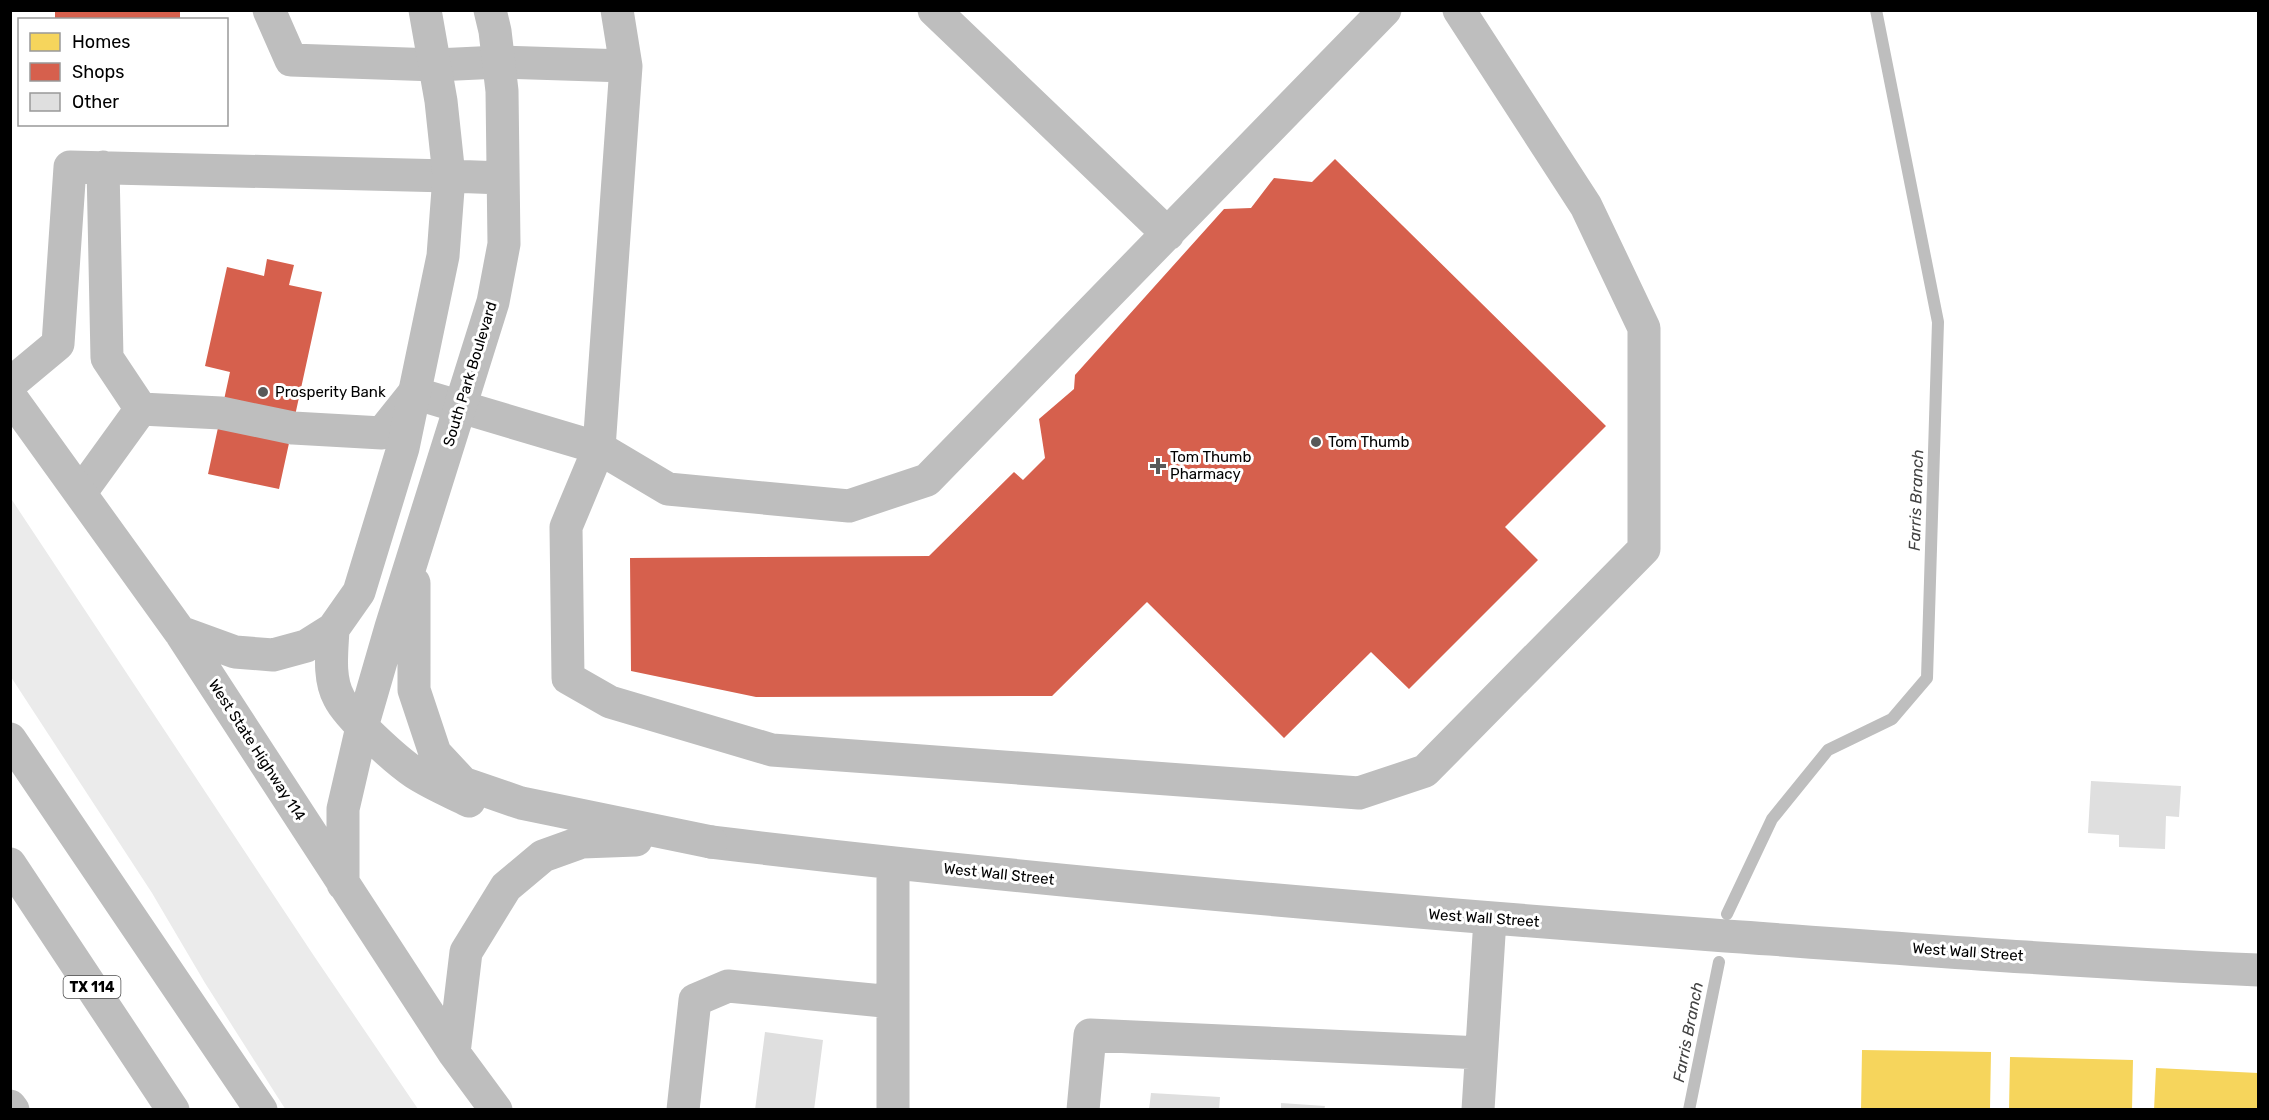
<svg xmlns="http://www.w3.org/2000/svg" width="2269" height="1120" font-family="Rubik,sans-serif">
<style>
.green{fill:#ebebeb}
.homes{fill:#f6d55c}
.shops{fill:#d6604d}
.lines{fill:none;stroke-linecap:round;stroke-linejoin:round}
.stream{stroke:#bebebe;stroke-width:12}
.building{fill:#dfdfdf}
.minor{stroke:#bebebe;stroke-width:33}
.major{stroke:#bebebe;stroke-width:33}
.highway{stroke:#bebebe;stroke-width:33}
.poi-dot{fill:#595959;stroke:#fff;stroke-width:2}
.labels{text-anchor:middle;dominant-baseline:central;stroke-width:6;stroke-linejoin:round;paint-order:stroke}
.shield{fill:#fff;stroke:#4c4c4c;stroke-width:1.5}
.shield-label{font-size:14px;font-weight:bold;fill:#000}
.street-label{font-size:15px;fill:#000;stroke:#fff}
.poi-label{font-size:15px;fill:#000;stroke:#fff;text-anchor:start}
.water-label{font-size:16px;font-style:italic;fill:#434343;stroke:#fff}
</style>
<rect width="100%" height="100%" fill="#fff"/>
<path class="green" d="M 10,497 L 314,956 L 418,1109 L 286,1110 L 282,1104 L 205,983 L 152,893 L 11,677 Z"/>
<path class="homes" d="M 1862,1050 L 1991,1052 L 1990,1110 L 1861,1110 Z
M 2010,1057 L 2133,1060 L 2132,1110 L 2009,1110 Z
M 2156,1068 L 2258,1073 L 2258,1110 L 2154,1110 Z"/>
<path class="shops" d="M 55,10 L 180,10 L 180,20 L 55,20 Z
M 1335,159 L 1606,426 L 1505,527 L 1538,560 L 1409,689 L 1371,652 L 1284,738 L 1147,602 L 1052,696 L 756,697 L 631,671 L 630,558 L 929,556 L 1014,472 L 1023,480 L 1045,458 L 1039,419 L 1074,389 L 1075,375 L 1224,209 L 1251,208 L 1274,178 L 1312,182 Z
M 267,259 L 294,265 L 289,285 L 322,292 L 279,489 L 208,474 L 230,372 L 205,366 L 227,267 L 264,276 Z"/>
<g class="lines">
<path class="stream" d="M 1727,914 L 1772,819 L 1828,750 L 1892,719 L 1927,678 L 1938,322 L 1876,10
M 1689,1110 L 1719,962"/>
</g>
<path class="building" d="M 2091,781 L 2181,786 L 2179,817 L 2166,816 L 2165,849 L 2119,847 L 2119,835 L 2088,833 Z
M 765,1032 L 823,1040 L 814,1110 L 755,1110 Z
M 1151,1093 L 1220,1097 L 1219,1110 L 1149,1110 Z
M 1281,1103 L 1325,1106 L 1324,1110 L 1281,1110 Z"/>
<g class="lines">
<path class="minor" d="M 269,10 L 291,60 L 436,65 L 499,62 L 626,66 L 599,448 L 566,527 L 568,678 L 610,702 L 772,750 L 1359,793 L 1425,771 L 1644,549 L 1644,328 L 1586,206 L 1459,10
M 617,10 L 626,66
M 934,10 L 1168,234
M 10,384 L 58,344 L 70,167 L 449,176
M 141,409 L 221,413 L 293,428 L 382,433 L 414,393 L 599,448 L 668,489 L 849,506 L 927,480 L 1385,10
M 81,492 L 141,409 L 107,358 L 103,167
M 711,842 C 1044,882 1378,910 1713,935 C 1895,948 2077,962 2258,970
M 893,863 L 893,1110
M 683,1110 L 695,1000 L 728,986 L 893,1002
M 1083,1110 L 1090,1035 L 1481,1053
M 1478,1110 L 1490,919"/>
<path class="major" d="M 449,176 L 503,178
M 10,396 L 180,632 L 454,1053 L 496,1110
M 414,583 L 414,690 L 435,753 L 463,783 L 521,803 L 711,842
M 333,629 C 332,651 328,678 339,698 C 348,717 397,761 415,773 C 432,784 451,792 469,801
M 180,632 L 235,652 L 273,655 L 306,646 L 333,629 L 359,592 L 403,448 L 443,256 L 449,176 L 441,101 L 425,10
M 343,884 L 343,809 L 362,727 L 391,627 L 493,302 L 504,244 L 502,91 L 495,31 L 490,10
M 454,1053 L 466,952 L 506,887 L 543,856 L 582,842 L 636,840"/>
<path class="highway" d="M 10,739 L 261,1110
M 10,864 L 173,1110
M 10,1106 L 13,1110"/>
</g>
<g class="poi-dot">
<circle cx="263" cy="392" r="6"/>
<circle cx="1316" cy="442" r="6"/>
<path d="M1155 457h6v6h6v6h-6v6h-6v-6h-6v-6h6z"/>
</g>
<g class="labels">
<rect class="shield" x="63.5" y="976" width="57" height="22" rx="4.5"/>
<g class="shield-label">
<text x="92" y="987">TX 114</text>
</g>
<g class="street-label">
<text transform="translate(470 374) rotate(-73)">South Park Boulevard</text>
<text transform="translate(257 750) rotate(57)">West State Highway 114</text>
<text transform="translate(999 874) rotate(6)">West Wall Street</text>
<text transform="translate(1484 918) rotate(4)">West Wall Street</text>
<text transform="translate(1968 952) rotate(4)">West Wall Street</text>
</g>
<g class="poi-label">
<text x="275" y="392">Prosperity Bank</text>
<text x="1328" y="442">Tom Thumb</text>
<text x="1170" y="457">Tom Thumb<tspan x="1170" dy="17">Pharmacy</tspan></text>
</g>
<g class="water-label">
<text transform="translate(1916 500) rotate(-88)">Farris Branch</text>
<text transform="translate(1688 1032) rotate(-79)">Farris Branch</text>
</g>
</g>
<rect width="2269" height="1120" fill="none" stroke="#000000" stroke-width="24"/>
<rect x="18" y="18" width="210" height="108" fill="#ffffff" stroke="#999999" stroke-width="1.5"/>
<rect x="30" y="33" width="30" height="18" fill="#f6d55c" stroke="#999999" stroke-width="1.5"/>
<text x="72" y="48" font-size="18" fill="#000000">Homes</text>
<rect x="30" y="63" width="30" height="18" fill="#d6604d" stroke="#999999" stroke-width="1.5"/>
<text x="72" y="78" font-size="18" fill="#000000">Shops</text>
<rect x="30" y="93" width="30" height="18" fill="#dfdfdf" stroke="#999999" stroke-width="1.5"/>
<text x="72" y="108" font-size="18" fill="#000000">Other</text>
</svg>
